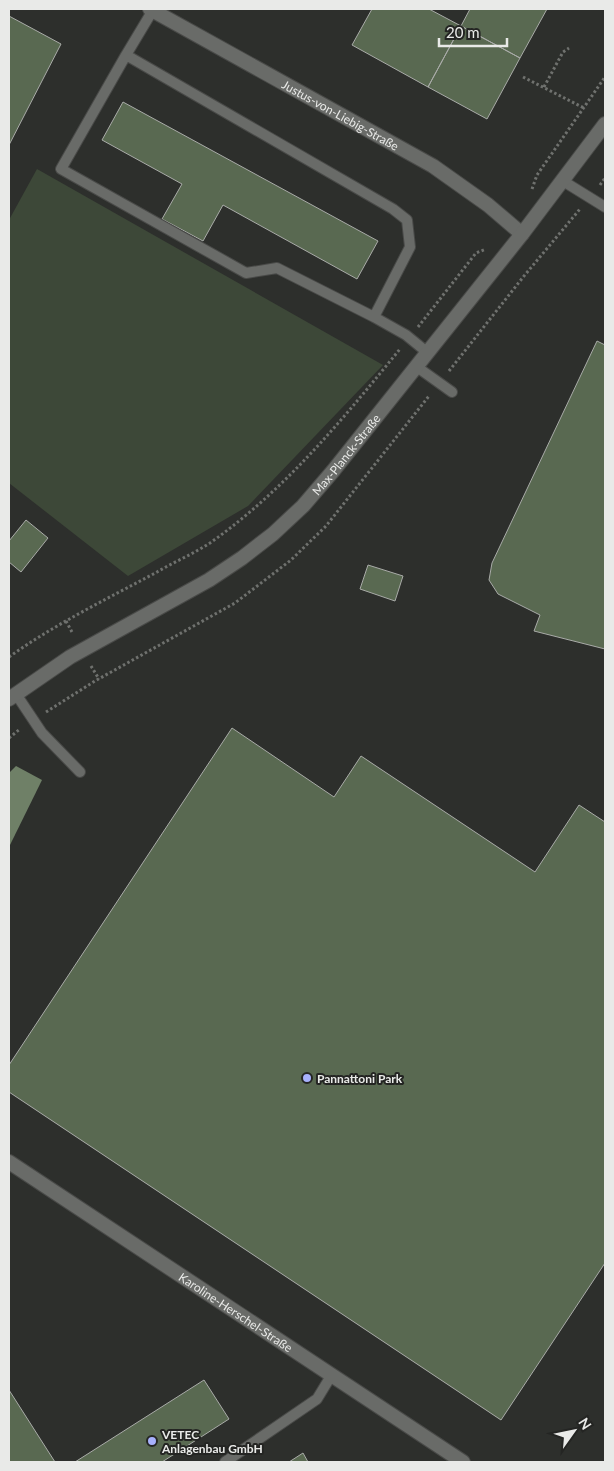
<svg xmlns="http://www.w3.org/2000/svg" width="614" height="1471" font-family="Lato,sans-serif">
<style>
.green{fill:#3d4838}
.water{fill:#6f8067}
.building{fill:#596951;stroke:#a9aba8}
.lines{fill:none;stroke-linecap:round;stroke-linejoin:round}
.service-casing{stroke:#494a48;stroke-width:12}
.minor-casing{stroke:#494a48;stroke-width:16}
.tertiary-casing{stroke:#494a48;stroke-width:16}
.path{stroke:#6f716e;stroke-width:3;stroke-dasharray:2.5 2.5;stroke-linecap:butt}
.service{stroke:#696b68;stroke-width:10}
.minor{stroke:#696b68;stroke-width:14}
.tertiary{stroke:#696b68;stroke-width:14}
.poi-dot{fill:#a7b1fc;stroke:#242523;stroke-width:2}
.labels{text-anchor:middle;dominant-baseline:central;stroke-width:4;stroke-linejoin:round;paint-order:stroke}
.street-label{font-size:12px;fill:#e9eae8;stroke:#242523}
.poi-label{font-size:12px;font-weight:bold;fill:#e9eae8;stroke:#242523;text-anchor:start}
</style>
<rect width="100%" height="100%" fill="#2d2f2c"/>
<path class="green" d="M 37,169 L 383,365 L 248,506 L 128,576 L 9,483 L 9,220 Z"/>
<path class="water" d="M 16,766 L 42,780 L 9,847 L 9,773 Z"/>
<path class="building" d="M 372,9 L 429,9 L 461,26 L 428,87 L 352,45 Z
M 470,9 L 547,9 L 520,58 L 461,26 Z
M 9,16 L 61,44 L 9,145 Z
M 461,26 L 520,58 L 487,119 L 428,87 Z
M 123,102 L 378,241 L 357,279 L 223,205 L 203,241 L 162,219 L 182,184 L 102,140 Z
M 597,341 L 605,345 L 605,649 L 534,631 L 540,615 L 498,594 L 489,580 L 492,563 Z
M 26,520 L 48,538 L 21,572 L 9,562 L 9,541 Z
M 368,565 L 403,576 L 395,601 L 360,589 Z
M 232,728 L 334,797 L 361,756 L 535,872 L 579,805 L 605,822 L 605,1263 L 501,1420 L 9,1092 L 9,1065 Z
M 204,1380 L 229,1419 L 162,1462 L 75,1462 Z
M 9,1390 L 55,1462 L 9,1462 Z
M 303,1453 L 308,1462 L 289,1462 Z"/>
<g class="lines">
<defs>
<path id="service" d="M 153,10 L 126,55 L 393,209 L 407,220 L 410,247 L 374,317 L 406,335 L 428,353
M 126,55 L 61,169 L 246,273 L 277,268 L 374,317
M 563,181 L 605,207
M 417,367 L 452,392
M 16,694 L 42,733 L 80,772
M 225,1462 L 317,1399 L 331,1376"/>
<g id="minor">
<path id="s1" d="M 150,9 L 433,166 L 488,205 L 522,234"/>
<path id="s2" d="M 9,1162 L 463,1462"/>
</g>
<g id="tertiary">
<path id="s3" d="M 9,699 L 70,657 L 209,580 L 242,558 L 273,534 L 303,506 L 333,471 L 522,234 L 605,124"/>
</g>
</defs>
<use href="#service" class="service-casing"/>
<use href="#minor" class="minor-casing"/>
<use href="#tertiary" class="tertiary-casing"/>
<path class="path" d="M 523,77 L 584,108
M 544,87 L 563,52 L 569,48
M 600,185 L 605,178
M 532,189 L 537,175 L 605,77
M 418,327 L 476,253 L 486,249
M 449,371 L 524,276 L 580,209
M 66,621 L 73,634
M 9,657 C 55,624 107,599 157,572 C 174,562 193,554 210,543 C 285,490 343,419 400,349
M 91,666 L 99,679
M 46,712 L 95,681 L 235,603 L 291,560 L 326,526 L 429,396
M 9,738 L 20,729"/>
<use href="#service" class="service"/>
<use href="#minor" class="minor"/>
<use href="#tertiary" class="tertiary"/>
</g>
<g class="poi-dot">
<circle cx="307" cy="1078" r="5"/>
<circle cx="152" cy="1441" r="5"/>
</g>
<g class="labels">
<g class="street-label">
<text stroke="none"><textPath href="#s1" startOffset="218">Justus-von-Liebig-Straße</textPath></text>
<text stroke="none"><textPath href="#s3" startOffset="420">Max-Planck-Straße</textPath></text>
<text stroke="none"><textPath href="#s2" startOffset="272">Karoline-Herschel-Straße</textPath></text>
</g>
<g class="poi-label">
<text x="317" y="1078">Pannattoni Park</text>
<text x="162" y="1434">VETEC<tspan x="162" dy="14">Anlagenbau GmbH</tspan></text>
</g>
</g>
<rect width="614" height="1471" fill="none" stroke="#e9eae8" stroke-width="20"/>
<g transform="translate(574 1431) rotate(57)" stroke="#242523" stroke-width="4" paint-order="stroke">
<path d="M0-4L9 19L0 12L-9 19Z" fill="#e9eae8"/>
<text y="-8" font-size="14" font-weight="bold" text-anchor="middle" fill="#e9eae8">N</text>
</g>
<path d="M439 38v8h68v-8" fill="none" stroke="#e9eae8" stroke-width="2.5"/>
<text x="446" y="38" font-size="15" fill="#e9eae8" stroke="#242523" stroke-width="4" paint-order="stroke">20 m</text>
</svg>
